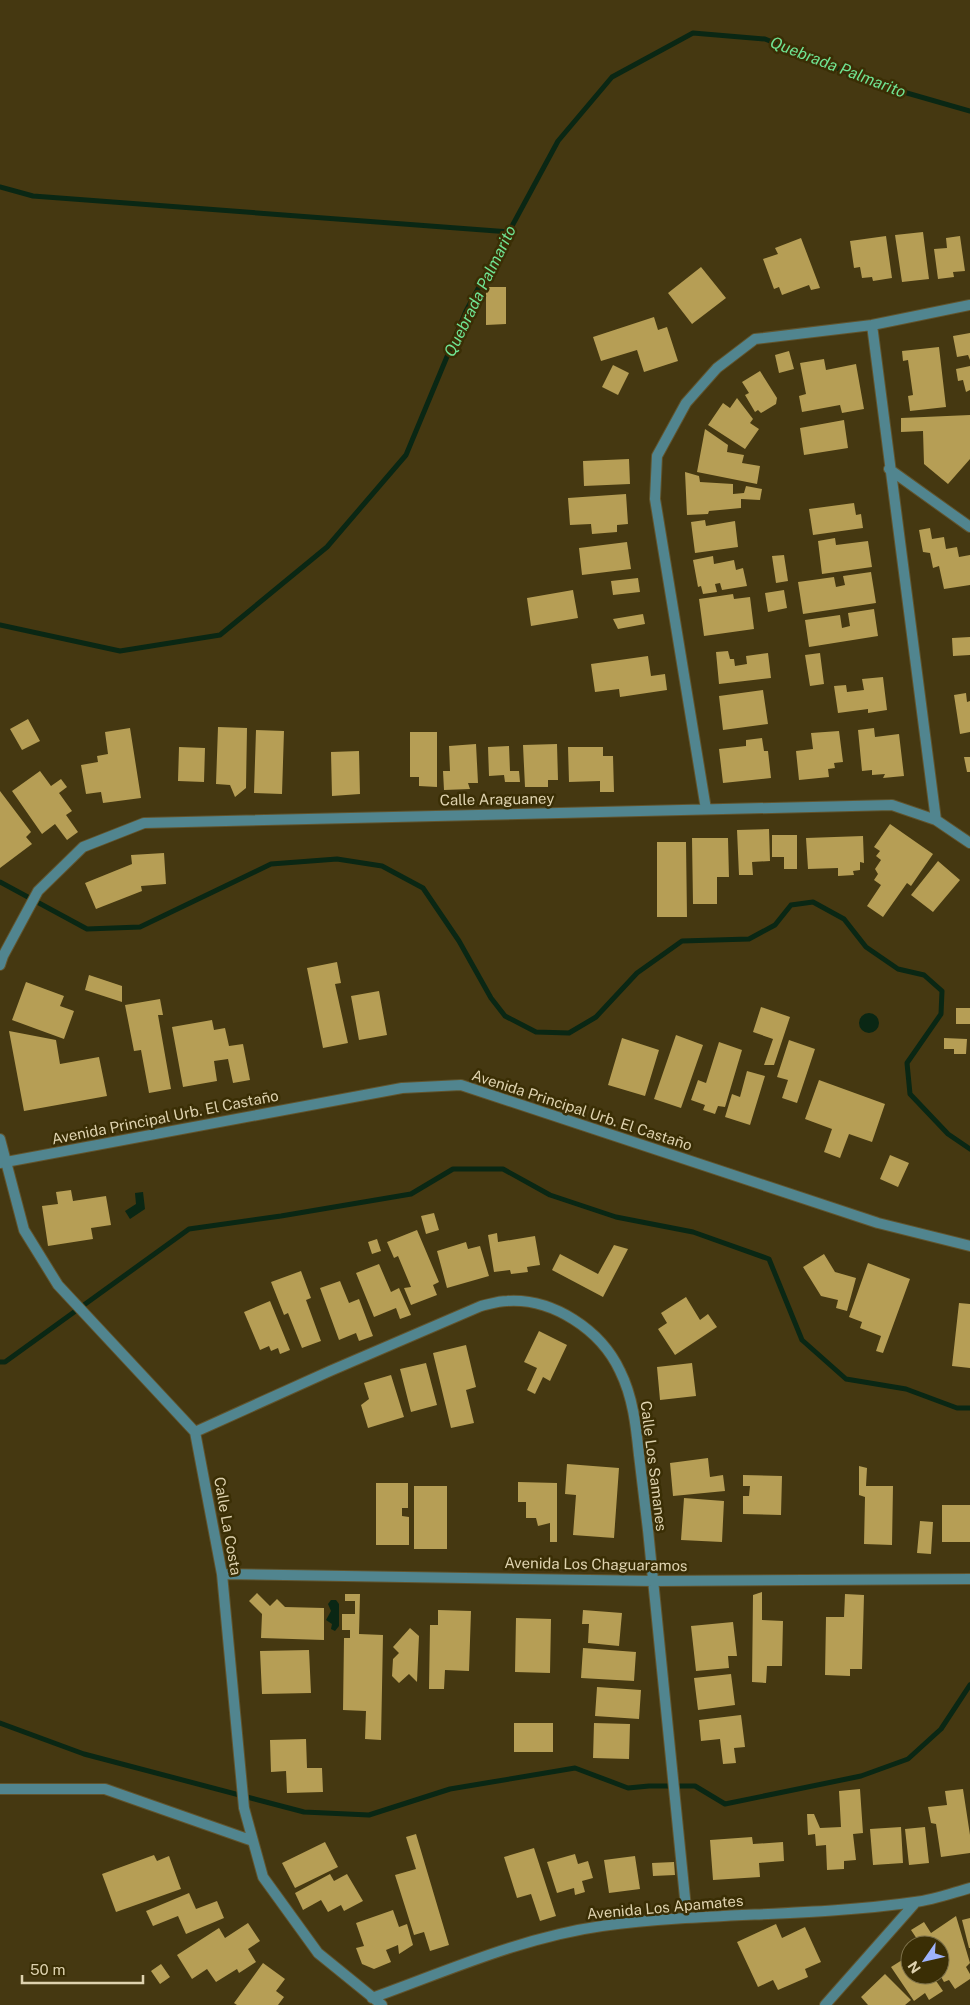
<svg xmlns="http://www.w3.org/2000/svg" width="970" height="2005" font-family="'Public Sans',sans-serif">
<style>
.water{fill:#0a2714}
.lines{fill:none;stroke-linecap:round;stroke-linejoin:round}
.stream{stroke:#0a2714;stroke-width:5}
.building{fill:#b69e55}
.minor-casing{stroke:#61542d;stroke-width:12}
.minor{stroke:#51858f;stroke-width:10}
.labels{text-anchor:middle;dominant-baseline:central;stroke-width:5;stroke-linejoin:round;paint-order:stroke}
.street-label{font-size:15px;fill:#ded2af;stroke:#3a2e05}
.water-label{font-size:16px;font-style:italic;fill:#70e493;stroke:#3a2e05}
</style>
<rect width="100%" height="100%" fill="#453811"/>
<path class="water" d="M859 1023a10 10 0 1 1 20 0a10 10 0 1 1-20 0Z
M 143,1192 L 145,1209 L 130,1219 L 125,1211 L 136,1204 L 135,1193 Z
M 331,1600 L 336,1600 L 339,1604 L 339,1626 L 335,1631 L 331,1629 L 332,1624 L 326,1620 L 331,1611 L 328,1604 Z"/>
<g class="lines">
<path class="stream" d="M 0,187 L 33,196 L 510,232
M 0,625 L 120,651 L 220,635 L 327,547 L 406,455 L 466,311 L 558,141 L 612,77 L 693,33 L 765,39 L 879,85 L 970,111
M 0,882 L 87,929 L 140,927 L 271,864 L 337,859 L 382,866 L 423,888 L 459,941 L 491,998 L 505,1016 L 536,1032 L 569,1033 L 596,1017 L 637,973 L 682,941 L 749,939 L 775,925 L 791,905 L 813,902 L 844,919 L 866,947 L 898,969 L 924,975 L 942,991 L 941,1014 L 907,1063 L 910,1094 L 948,1134 L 970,1149
M 0,1362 L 5,1362 L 189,1229 L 281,1216 L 411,1194 L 453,1169 L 503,1169 L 550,1195 L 616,1217 L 693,1232 L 769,1259 L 802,1340 L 846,1379 L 906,1389 L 957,1408 L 970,1408
M 0,1723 L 84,1754 L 304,1812 L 369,1815 L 450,1789 L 575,1768 L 628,1788 L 649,1786 L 695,1786 L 725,1804 L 861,1776 L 908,1759 L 941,1729 L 970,1685"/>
</g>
<path class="building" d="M 923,232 L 929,279 L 902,282 L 895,235 Z
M 886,236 L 892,278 L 873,281 L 872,277 L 862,278 L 860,267 L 854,268 L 850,241 Z
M 960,236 L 965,271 L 953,272 L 954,277 L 938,279 L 934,249 L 947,248 L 946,238 Z
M 801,238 L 820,288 L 811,290 L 809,285 L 782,295 L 779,287 L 774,289 L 763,259 L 778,254 L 775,248 Z
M 701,267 L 726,298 L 692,324 L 668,293 Z
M 486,287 L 506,287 L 506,324 L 486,325 Z
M 654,317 L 658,330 L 667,327 L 678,361 L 644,372 L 637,350 L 601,361 L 593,337 Z
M 970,333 L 970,360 L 968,355 L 957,357 L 953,336 Z
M 939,347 L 946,407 L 910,411 L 908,396 L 913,395 L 908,360 L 903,361 L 902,351 Z
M 789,351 L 794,369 L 779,373 L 775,355 Z
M 824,359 L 826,370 L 856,364 L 864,409 L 842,413 L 840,405 L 802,412 L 799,396 L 806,394 L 800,363 Z
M 613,365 L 629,373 L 618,395 L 602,387 Z
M 970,366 L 970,390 L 966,392 L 963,380 L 958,381 L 956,369 Z
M 760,371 L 777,398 L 776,404 L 761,413 L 758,410 L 755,412 L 745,395 L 749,393 L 742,382 Z
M 737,398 L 753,419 L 750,423 L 759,429 L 745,449 L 708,425 L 723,403 L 730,408 Z
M 970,415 L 970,459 L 948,484 L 924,464 L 923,431 L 901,432 L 901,418 Z
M 844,420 L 848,448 L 804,455 L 800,428 Z
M 705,429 L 728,445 L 727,452 L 744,455 L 742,463 L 760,466 L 757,484 L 697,472 Z
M 629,459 L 630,484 L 584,486 L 583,461 Z
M 685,472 L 699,476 L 700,482 L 733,484 L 733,494 L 744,493 L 746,486 L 762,489 L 760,500 L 741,499 L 741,508 L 709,511 L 708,514 L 687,515 Z
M 626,494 L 628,524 L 617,525 L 617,532 L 592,534 L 591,524 L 570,525 L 568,498 Z
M 854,503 L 856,515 L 861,514 L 863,528 L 813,535 L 809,509 Z
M 705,520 L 706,526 L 735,521 L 738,547 L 695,553 L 691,522 Z
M 930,528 L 932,539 L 944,537 L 946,549 L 957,547 L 959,557 L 970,555 L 970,585 L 944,589 L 939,566 L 933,568 L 930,553 L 923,552 L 919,530 Z
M 835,538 L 836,545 L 868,541 L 872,567 L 822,574 L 818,541 Z
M 627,542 L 631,569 L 582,575 L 579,548 Z
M 784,555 L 788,581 L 776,583 L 772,556 Z
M 713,556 L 714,564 L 734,560 L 736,570 L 743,568 L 747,586 L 722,590 L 720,583 L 715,584 L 717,592 L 703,594 L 701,586 L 698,587 L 693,560 Z
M 871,572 L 876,603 L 803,614 L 798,582 L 834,577 L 836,587 L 845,585 L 843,576 Z
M 638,578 L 640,592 L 613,595 L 611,581 Z
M 573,590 L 578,618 L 531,626 L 527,598 Z
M 784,590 L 787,608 L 768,612 L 765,593 Z
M 733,594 L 734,599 L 750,597 L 754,629 L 704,636 L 699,599 Z
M 874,609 L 878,636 L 809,647 L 805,620 L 840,615 L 842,628 L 850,626 L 848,613 Z
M 643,614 L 645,624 L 618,629 L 613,619 Z
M 970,637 L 970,655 L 953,656 L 952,638 Z
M 728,651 L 730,659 L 734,659 L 735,666 L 747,664 L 746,656 L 768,653 L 771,678 L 719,684 L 716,652 Z
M 820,653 L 824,684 L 810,686 L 805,655 Z
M 648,656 L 651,676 L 665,674 L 667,690 L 620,697 L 619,689 L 595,692 L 591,664 Z
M 883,677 L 887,710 L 868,713 L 868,709 L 838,713 L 834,686 L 846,685 L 847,692 L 864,690 L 862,679 Z
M 763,690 L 768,724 L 723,730 L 719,696 Z
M 966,693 L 967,702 L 970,701 L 970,732 L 960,734 L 954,695 Z
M 28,719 L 40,741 L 22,750 L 10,729 Z
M 218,727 L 247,728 L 246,788 L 235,797 L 230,785 L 216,784 Z
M 130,728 L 141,798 L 103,803 L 101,792 L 86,794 L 81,765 L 98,762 L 97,756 L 108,754 L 105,732 Z
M 874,728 L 875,737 L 899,734 L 904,776 L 883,778 L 885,774 L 872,775 L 872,770 L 862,771 L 858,730 Z
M 256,730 L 284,731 L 282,794 L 254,793 Z
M 839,731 L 843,762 L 834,763 L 835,768 L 828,769 L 829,777 L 799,780 L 796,751 L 813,749 L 811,733 Z
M 410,732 L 437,732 L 437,787 L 419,786 L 419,777 L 410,777 Z
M 762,738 L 764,751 L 768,751 L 771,778 L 723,783 L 719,749 L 746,746 L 746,740 Z
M 476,744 L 478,783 L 468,783 L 470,789 L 444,790 L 443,771 L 450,771 L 449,746 Z
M 557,744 L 558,780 L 548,780 L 548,787 L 525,787 L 523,745 Z
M 509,746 L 510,771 L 519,771 L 520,782 L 505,782 L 504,775 L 489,776 L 488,747 Z
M 179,747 L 205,748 L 204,782 L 178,781 Z
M 568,747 L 603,747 L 603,756 L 613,756 L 614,792 L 600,792 L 600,781 L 569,782 Z
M 359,751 L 360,794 L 332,796 L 331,752 Z
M 964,757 L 970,757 L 970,772 L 967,772 Z
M 40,771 L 51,786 L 61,779 L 67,787 L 59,793 L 72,811 L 66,815 L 78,832 L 67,840 L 55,824 L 42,834 L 12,791 Z
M 0,791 L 31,832 L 26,837 L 32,844 L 0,868 Z
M 890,824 L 933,854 L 911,886 L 907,883 L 883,917 L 867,906 L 881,885 L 874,880 L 878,874 L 875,869 L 881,860 L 876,856 L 880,851 L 874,847 Z
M 769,829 L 770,861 L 752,862 L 753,875 L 739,875 L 737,830 Z
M 772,835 L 797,835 L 797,869 L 784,869 L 784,857 L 772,857 Z
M 863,836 L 864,863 L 860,862 L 860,870 L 853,871 L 854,875 L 838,876 L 838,868 L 808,869 L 806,838 Z
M 692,838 L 728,838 L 729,877 L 717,877 L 717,904 L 693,904 Z
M 657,842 L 686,842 L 687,917 L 657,917 Z
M 164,853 L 166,884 L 141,886 L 142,891 L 96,909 L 85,883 L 132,864 L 131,855 Z
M 938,861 L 960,880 L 933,912 L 911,895 Z
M 337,962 L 341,983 L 335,984 L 348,1043 L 323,1048 L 307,968 Z
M 89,975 L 122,986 L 122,1002 L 85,990 Z
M 26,982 L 64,996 L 60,1006 L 74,1011 L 64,1039 L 12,1020 Z
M 379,991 L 387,1035 L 359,1040 L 351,996 Z
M 160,999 L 163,1015 L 158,1015 L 171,1089 L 149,1093 L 141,1050 L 134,1051 L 125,1005 Z
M 761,1007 L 790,1017 L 774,1065 L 764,1065 L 773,1039 L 753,1032 Z
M 956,1008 L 970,1008 L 970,1024 L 956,1024 Z
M 212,1020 L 214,1030 L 225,1028 L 229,1046 L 243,1044 L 250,1080 L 233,1083 L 228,1059 L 214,1061 L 217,1081 L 183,1087 L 172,1027 Z
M 9,1031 L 56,1040 L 60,1064 L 99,1057 L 107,1096 L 24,1111 Z
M 676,1035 L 703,1045 L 681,1108 L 654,1099 Z
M 622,1038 L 659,1050 L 645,1096 L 608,1085 Z
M 944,1038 L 967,1039 L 966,1054 L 954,1054 L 954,1049 L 944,1049 Z
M 789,1040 L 815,1049 L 797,1103 L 782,1098 L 788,1080 L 777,1077 Z
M 719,1042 L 742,1050 L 725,1107 L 718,1106 L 715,1114 L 703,1110 L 705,1105 L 691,1100 L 698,1080 L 706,1083 Z
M 747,1071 L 765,1076 L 750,1125 L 725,1117 L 732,1094 L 740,1097 Z
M 819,1080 L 885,1104 L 872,1142 L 849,1134 L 840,1158 L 824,1152 L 832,1129 L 805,1119 Z
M 890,1155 L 909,1163 L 898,1187 L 880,1179 Z
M 71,1190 L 73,1201 L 106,1196 L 111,1225 L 91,1228 L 93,1239 L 48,1246 L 42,1206 L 58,1204 L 56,1192 Z
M 434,1213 L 439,1230 L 426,1234 L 421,1216 Z
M 417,1230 L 439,1282 L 433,1285 L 437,1295 L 411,1305 L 404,1288 L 411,1287 L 398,1256 L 394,1258 L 387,1242 Z
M 497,1233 L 498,1242 L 535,1236 L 540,1265 L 527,1267 L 528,1272 L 511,1274 L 510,1270 L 494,1272 L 488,1235 Z
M 377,1239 L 381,1251 L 372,1254 L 368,1242 Z
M 466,1242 L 468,1249 L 480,1246 L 489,1276 L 447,1288 L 437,1251 Z
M 614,1245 L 628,1249 L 603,1297 L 552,1270 L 560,1254 L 598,1274 Z
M 824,1254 L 835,1272 L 856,1278 L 847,1311 L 836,1308 L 838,1300 L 821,1296 L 803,1267 Z
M 868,1263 L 910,1279 L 883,1353 L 876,1351 L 881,1336 L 860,1328 L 862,1322 L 849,1317 Z
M 379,1264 L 391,1292 L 399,1288 L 411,1315 L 400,1319 L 396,1308 L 374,1317 L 356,1273 Z
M 301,1271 L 311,1298 L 306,1300 L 321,1341 L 302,1348 L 288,1313 L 284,1315 L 271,1282 Z
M 340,1281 L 349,1303 L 359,1299 L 373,1336 L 359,1341 L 356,1333 L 339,1340 L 320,1288 Z
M 686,1297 L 700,1320 L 708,1314 L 717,1327 L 675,1355 L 658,1329 L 667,1323 L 661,1313 Z
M 270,1301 L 290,1350 L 280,1354 L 278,1348 L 271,1351 L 269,1346 L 260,1350 L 244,1312 Z
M 959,1303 L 970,1304 L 970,1368 L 952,1366 Z
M 539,1331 L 567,1345 L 550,1381 L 543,1377 L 535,1394 L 527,1390 L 537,1368 L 524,1362 Z
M 466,1345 L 476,1387 L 466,1390 L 474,1423 L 451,1428 L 433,1353 Z
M 426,1363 L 437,1405 L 411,1412 L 400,1369 Z
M 692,1363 L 696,1396 L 660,1400 L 657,1367 Z
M 391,1375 L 404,1417 L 368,1428 L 361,1405 L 369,1399 L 364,1383 Z
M 708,1458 L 710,1477 L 723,1475 L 725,1491 L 673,1496 L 670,1463 Z
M 567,1464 L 619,1468 L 614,1538 L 573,1535 L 576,1495 L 565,1494 Z
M 859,1466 L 867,1468 L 866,1486 L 893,1486 L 892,1545 L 864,1544 L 865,1497 L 859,1495 Z
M 743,1475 L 782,1476 L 781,1515 L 743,1514 L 743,1496 L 749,1496 L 750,1486 L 743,1486 Z
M 518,1482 L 557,1483 L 557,1542 L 550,1542 L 550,1523 L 538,1526 L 536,1518 L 526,1518 L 526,1502 L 518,1502 Z
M 376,1483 L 408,1483 L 408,1508 L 402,1508 L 402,1516 L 409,1517 L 409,1545 L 376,1545 Z
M 414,1486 L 447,1486 L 447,1549 L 414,1549 Z
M 684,1498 L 724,1501 L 722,1542 L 681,1540 Z
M 942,1505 L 970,1505 L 970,1542 L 942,1542 Z
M 920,1521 L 933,1522 L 931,1554 L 917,1553 Z
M 762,1592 L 762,1620 L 783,1621 L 782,1666 L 767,1666 L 766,1683 L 752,1682 L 753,1595 Z
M 257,1593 L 270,1606 L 277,1599 L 285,1607 L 324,1608 L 324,1640 L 261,1638 L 262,1614 L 249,1601 Z
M 345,1594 L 360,1594 L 359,1634 L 383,1635 L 381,1740 L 365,1739 L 366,1711 L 343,1710 L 344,1638 L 350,1638 L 350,1630 L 342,1630 L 342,1614 L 355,1614 L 355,1601 L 345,1601 Z
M 845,1594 L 864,1595 L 862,1669 L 850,1669 L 850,1676 L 825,1675 L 826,1617 L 844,1617 Z
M 438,1610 L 471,1611 L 469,1671 L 445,1670 L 444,1689 L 429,1689 L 430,1625 L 438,1625 Z
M 583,1610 L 622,1613 L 619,1646 L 588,1643 L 589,1624 L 582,1624 Z
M 516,1618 L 551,1619 L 550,1673 L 515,1672 Z
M 733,1622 L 737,1656 L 728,1656 L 729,1668 L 696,1671 L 691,1626 Z
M 410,1628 L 419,1636 L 417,1682 L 409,1674 L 399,1683 L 392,1676 L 393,1659 L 399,1653 L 393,1647 Z
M 583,1648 L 636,1652 L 634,1681 L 581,1678 Z
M 309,1650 L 311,1693 L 262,1694 L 260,1651 Z
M 731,1674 L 735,1705 L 698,1710 L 694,1678 Z
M 597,1687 L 641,1690 L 639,1719 L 595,1716 Z
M 741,1715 L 745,1747 L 734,1748 L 736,1763 L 723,1764 L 720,1739 L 701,1741 L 699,1720 Z
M 514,1723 L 553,1723 L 553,1752 L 514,1752 Z
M 594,1723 L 630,1724 L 629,1759 L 593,1758 Z
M 306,1739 L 307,1768 L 322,1768 L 323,1792 L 287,1793 L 286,1771 L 271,1772 L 270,1740 Z
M 860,1789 L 863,1833 L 853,1834 L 856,1860 L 844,1861 L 844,1869 L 827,1870 L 826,1845 L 816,1846 L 815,1834 L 808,1835 L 807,1814 L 814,1814 L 820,1828 L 841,1827 L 839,1791 Z
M 963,1789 L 970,1835 L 970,1853 L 941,1857 L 936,1824 L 931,1823 L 928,1807 L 947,1805 L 945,1791 Z
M 901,1827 L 903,1863 L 873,1865 L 870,1829 Z
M 925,1827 L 929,1863 L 909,1865 L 905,1829 Z
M 416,1834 L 449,1945 L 430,1951 L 424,1932 L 414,1935 L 395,1875 L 416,1869 L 406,1837 Z
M 752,1837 L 753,1844 L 783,1842 L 784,1861 L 759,1863 L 760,1877 L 713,1880 L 710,1840 Z
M 325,1842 L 338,1867 L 295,1888 L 282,1863 Z
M 534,1848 L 556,1916 L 540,1921 L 531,1894 L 517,1898 L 504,1857 Z
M 575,1854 L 578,1864 L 588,1861 L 593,1878 L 582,1881 L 585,1892 L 575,1895 L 574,1888 L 557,1893 L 547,1862 Z
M 154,1855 L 157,1861 L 169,1856 L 181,1889 L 116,1912 L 102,1874 Z
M 635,1856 L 640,1889 L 609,1893 L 604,1860 Z
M 674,1862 L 675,1875 L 653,1876 L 652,1863 Z
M 330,1874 L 334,1881 L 347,1874 L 363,1901 L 344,1911 L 341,1905 L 328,1912 L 321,1900 L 303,1910 L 295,1893 Z
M 189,1893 L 196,1909 L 217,1901 L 224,1918 L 186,1934 L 178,1916 L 153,1926 L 146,1911 Z
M 393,1910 L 399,1927 L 407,1924 L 413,1945 L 399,1954 L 398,1945 L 386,1950 L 391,1962 L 374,1969 L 362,1964 L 356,1948 L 364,1946 L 356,1923 Z
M 956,1916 L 970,1963 L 966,1967 L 970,1974 L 970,1979 L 955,1989 L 949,1980 L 944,1982 L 940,1975 L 940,1945 L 921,1945 L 911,1930 L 924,1922 L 931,1933 Z
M 970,1918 L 970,1948 L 969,1948 L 962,1920 Z
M 248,1923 L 260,1941 L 248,1949 L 256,1962 L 239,1973 L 237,1969 L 216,1982 L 207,1969 L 192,1979 L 177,1955 L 219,1928 L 225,1938 Z
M 776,1924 L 782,1938 L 805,1927 L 821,1962 L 805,1969 L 808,1977 L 778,1990 L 773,1980 L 758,1987 L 737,1942 Z
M 910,1955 L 910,1975 L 932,1975 L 943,1991 L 929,2000 L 925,1993 L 914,2001 L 891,1967 Z
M 263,1963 L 285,1979 L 276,1991 L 284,1997 L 278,2005 L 237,2005 L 234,2003 Z
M 161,1964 L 170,1977 L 160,1984 L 151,1971 Z
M 885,1974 L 911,2000 L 905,2005 L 868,2005 L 861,1997 Z"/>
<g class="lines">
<defs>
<path id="minor" d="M 872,325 L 936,820
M 889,469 L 970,527
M 706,809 L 655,499 L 657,456 L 686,403 L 717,368 L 755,339 L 872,325 L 970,305
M 0,965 L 3,956 L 38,891 L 83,847 L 144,823 L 892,805 L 936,820 L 970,843
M 0,1139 L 24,1230 L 58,1285 L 195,1432 L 222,1574 L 244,1808 L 263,1877 L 318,1953 L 382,2005
M 0,1163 L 402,1088 L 461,1085 L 878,1223 L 970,1246
M 195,1432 L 330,1371 L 481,1306 C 490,1304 498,1301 507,1301 C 553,1298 601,1330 620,1371 C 633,1397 636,1426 639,1455 C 642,1480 645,1505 648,1530 C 662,1660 674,1789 687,1918
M 222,1574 L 653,1581 L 970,1579
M 0,1789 L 105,1789 L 253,1841
M 372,1998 C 447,1971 523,1937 602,1926 C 706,1912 812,1917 915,1902 C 933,1900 952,1893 970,1888
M 825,2005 L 916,1902"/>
</defs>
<use href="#minor" class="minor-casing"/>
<use href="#minor" class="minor"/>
</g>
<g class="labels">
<g class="street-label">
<text transform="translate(497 799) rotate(-1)">Calle Araguaney</text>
<text transform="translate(582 1110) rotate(18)">Avenida Principal Urb. El Castaño</text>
<text transform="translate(165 1117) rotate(-11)">Avenida Principal Urb. El Castaño</text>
<text transform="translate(654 1466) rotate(83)">Calle Los Samanes</text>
<text transform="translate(228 1526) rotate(80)">Calle La Costa</text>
<text transform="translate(596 1564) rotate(1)">Avenida Los Chaguaramos</text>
<text transform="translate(665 1907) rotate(-5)">Avenida Los Apamates</text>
</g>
<g class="water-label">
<text transform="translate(838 67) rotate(21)">Quebrada Palmarito</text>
<text transform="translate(480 291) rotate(-64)">Quebrada Palmarito</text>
</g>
</g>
<g transform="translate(925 1960) rotate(236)"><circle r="24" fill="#3a2e05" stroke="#7c7049"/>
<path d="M0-4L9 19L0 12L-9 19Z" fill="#9eb3fd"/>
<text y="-8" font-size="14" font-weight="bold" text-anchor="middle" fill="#ded2af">N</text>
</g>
<path d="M22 1975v8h121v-8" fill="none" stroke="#ded2af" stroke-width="2.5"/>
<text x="30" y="1975" font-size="15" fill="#ded2af" stroke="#3a2e05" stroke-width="4" paint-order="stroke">50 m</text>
</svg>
